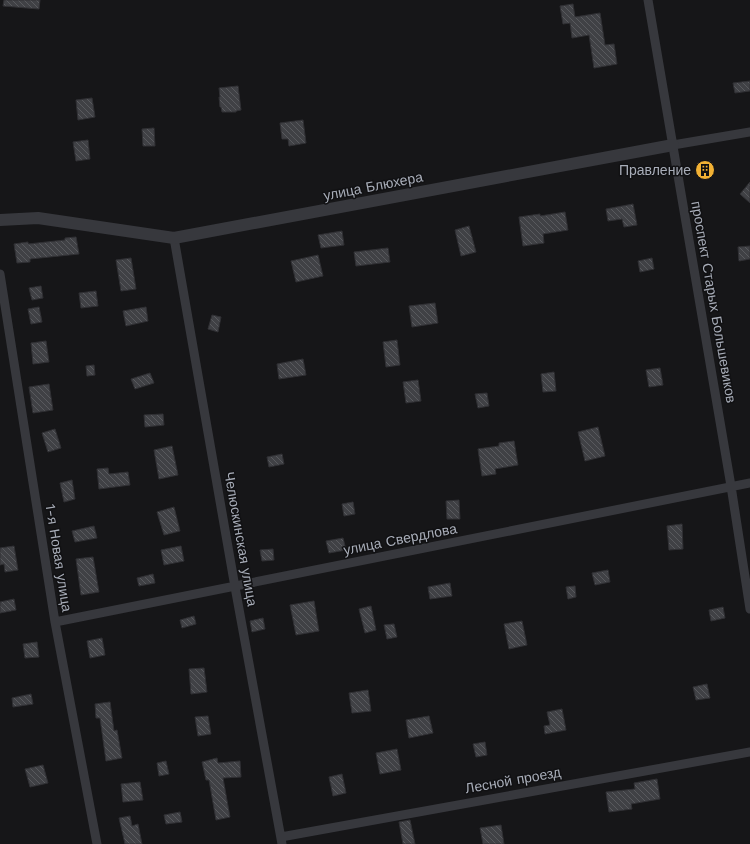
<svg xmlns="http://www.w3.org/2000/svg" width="750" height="844" font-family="'Work Sans',sans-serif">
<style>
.building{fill:url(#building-back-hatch);stroke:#303034}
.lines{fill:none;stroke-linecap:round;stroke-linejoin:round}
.minor{stroke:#37383d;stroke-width:9}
.tertiary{stroke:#37383d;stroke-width:12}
.labels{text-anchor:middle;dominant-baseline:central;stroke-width:3;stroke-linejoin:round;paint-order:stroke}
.poi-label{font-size:14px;fill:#a8adb8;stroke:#111113;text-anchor:end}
.street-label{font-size:14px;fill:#a8adb8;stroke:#111113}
</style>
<defs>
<pattern id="building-back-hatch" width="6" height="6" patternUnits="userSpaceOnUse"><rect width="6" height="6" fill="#404145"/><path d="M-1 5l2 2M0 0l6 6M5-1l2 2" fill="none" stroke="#595a5e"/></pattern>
</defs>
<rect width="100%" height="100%" fill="#161618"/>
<path class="building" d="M 4,0 L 40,0 L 39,9 L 3,6 Z
M 573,4 L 575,17 L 600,13 L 605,45 L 614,44 L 617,64 L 594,68 L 589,35 L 572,38 L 570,23 L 563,24 L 560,6 Z
M 750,81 L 750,91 L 735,93 L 733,83 Z
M 238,86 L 241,110 L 236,111 L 236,112 L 222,112 L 221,107 L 220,107 L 219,97 L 220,97 L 219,88 Z
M 92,98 L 95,117 L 78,120 L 76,100 Z
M 303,120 L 306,143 L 289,146 L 288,139 L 282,139 L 280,123 Z
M 154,128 L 155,146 L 143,146 L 142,129 Z
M 88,140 L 90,159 L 76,161 L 73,142 Z
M 710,161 L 712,176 L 700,178 L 698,163 Z
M 750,182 L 750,203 L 740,194 Z
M 633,204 L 637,225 L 624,227 L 622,219 L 608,221 L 606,209 Z
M 565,212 L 568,230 L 543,234 L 544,243 L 523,246 L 519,217 L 540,214 L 540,216 Z
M 469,226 L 476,252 L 461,256 L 455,230 Z
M 342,231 L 344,245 L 321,248 L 318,235 Z
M 76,237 L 79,254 L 30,259 L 30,262 L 17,263 L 14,244 L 28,242 L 28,244 L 65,240 L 65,238 Z
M 750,246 L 750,259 L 739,261 L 738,247 Z
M 388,248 L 390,262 L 356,266 L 354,252 Z
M 318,255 L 323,276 L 296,282 L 291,261 Z
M 131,258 L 136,289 L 121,291 L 116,260 Z
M 652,258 L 654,269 L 640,272 L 638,261 Z
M 41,286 L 43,298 L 32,300 L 29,288 Z
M 96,291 L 98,306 L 81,308 L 79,293 Z
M 435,303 L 438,323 L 412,327 L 409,306 Z
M 39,307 L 42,322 L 31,324 L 28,309 Z
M 146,307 L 148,321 L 126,326 L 123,311 Z
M 212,315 L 221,317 L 218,332 L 208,329 Z
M 397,340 L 400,365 L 386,367 L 383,342 Z
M 46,341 L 49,362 L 33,364 L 31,343 Z
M 303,359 L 306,375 L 279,379 L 277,364 Z
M 94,365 L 95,375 L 87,376 L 86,366 Z
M 660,368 L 663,385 L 649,387 L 646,370 Z
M 554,372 L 556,391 L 543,392 L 541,374 Z
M 150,373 L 154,383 L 135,389 L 131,379 Z
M 418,380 L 421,401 L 406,403 L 403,382 Z
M 49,384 L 53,410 L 33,413 L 29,387 Z
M 487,393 L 489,406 L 478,408 L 475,394 Z
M 163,414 L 164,425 L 145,427 L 144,415 Z
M 598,427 L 605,456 L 585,461 L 578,432 Z
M 55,429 L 61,448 L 48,452 L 42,433 Z
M 514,441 L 518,465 L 495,469 L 496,474 L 482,476 L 478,449 L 499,446 L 499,443 Z
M 172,446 L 178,475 L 159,479 L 154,450 Z
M 282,454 L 284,464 L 269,467 L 267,457 Z
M 108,468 L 109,474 L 128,472 L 130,485 L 99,489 L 97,469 Z
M 72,480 L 75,499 L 64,502 L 60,483 Z
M 459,500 L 460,519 L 447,519 L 446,501 Z
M 353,502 L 355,514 L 344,516 L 342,504 Z
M 174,507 L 180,531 L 164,535 L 157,512 Z
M 682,524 L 683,549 L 669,550 L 667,526 Z
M 94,526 L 97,538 L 75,542 L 72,531 Z
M 343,538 L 346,550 L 329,553 L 326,541 Z
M 14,546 L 18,570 L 5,572 L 4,564 L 0,565 L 0,548 Z
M 181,546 L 184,561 L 164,565 L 161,550 Z
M 273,549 L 274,560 L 262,561 L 260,550 Z
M 93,557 L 99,592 L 81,595 L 76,559 Z
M 608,570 L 610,582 L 595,585 L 592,573 Z
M 153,574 L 155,583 L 139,586 L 137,578 Z
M 450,583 L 452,596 L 430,599 L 428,587 Z
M 575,586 L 576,597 L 568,599 L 566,587 Z
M 14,599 L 16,610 L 0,613 L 0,602 Z
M 314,601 L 319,631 L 296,635 L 290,605 Z
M 371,606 L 376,630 L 365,633 L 359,609 Z
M 723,607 L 725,618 L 711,621 L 709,610 Z
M 194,616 L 196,624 L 182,628 L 180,620 Z
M 263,618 L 265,629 L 252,632 L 250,621 Z
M 522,621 L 527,645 L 509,649 L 504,624 Z
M 394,624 L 397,637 L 387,639 L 384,625 Z
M 102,638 L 105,655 L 90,658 L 87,641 Z
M 37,642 L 39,657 L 25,658 L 23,644 Z
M 204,668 L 207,692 L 191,694 L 189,669 Z
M 707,684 L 710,698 L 696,700 L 693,687 Z
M 368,690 L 371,711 L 352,713 L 349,693 Z
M 31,694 L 33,704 L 13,707 L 12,698 Z
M 110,702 L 114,731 L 117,730 L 122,758 L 106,761 L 100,718 L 96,718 L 95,704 Z
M 562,709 L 566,730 L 545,734 L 544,726 L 550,725 L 547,712 Z
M 208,716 L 211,734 L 198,736 L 195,717 Z
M 429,716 L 433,733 L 409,738 L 406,720 Z
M 485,742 L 487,755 L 476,757 L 473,744 Z
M 397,749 L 401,770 L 380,774 L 376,753 Z
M 217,758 L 218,763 L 240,761 L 241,777 L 223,778 L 230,817 L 216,820 L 209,780 L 206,780 L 202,762 Z
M 166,761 L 169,774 L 159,776 L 157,763 Z
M 43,765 L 48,783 L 30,787 L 25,769 Z
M 342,774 L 346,793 L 333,796 L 329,777 Z
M 657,779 L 660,799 L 631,804 L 632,809 L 609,812 L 606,792 L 635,789 L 634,783 Z
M 140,782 L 143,800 L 123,802 L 121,784 Z
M 180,812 L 182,822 L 166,824 L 164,815 Z
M 130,816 L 132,826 L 138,824 L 142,844 L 125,844 L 119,818 Z
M 410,820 L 415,844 L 403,844 L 399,822 Z
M 501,825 L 504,844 L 483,844 L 480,828 Z"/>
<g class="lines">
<path class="minor" d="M 648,0 L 731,486 L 750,609
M 673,145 L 750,132
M 174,238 L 235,587 L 282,844
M 0,274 L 55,622 L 97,844
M 55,622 L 750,483
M 281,837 L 750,752"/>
<path class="tertiary" d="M 0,220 L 38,218 L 174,238 L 673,145"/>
</g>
<defs>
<symbol id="building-disc" viewBox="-11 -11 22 22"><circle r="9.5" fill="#f2b134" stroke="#111113"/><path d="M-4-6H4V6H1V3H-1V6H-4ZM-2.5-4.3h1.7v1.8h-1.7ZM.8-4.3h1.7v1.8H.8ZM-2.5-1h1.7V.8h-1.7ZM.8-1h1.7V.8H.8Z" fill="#111"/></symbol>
</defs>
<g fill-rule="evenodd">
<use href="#building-disc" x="694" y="159" width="22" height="22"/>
</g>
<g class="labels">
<g class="poi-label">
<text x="691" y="170">Правление</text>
</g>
<g class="street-label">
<text transform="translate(373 186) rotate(-11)">улица Блюхера</text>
<text transform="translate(714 302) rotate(80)">проспект Старых Большевиков</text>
<text transform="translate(241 539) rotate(80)">Челюскинская улица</text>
<text transform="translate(400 539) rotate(-11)">улица Свердлова</text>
<text transform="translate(59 558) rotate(81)">1-я Новая улица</text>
<text transform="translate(513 780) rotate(-10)">Лесной проезд</text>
</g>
</g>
</svg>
